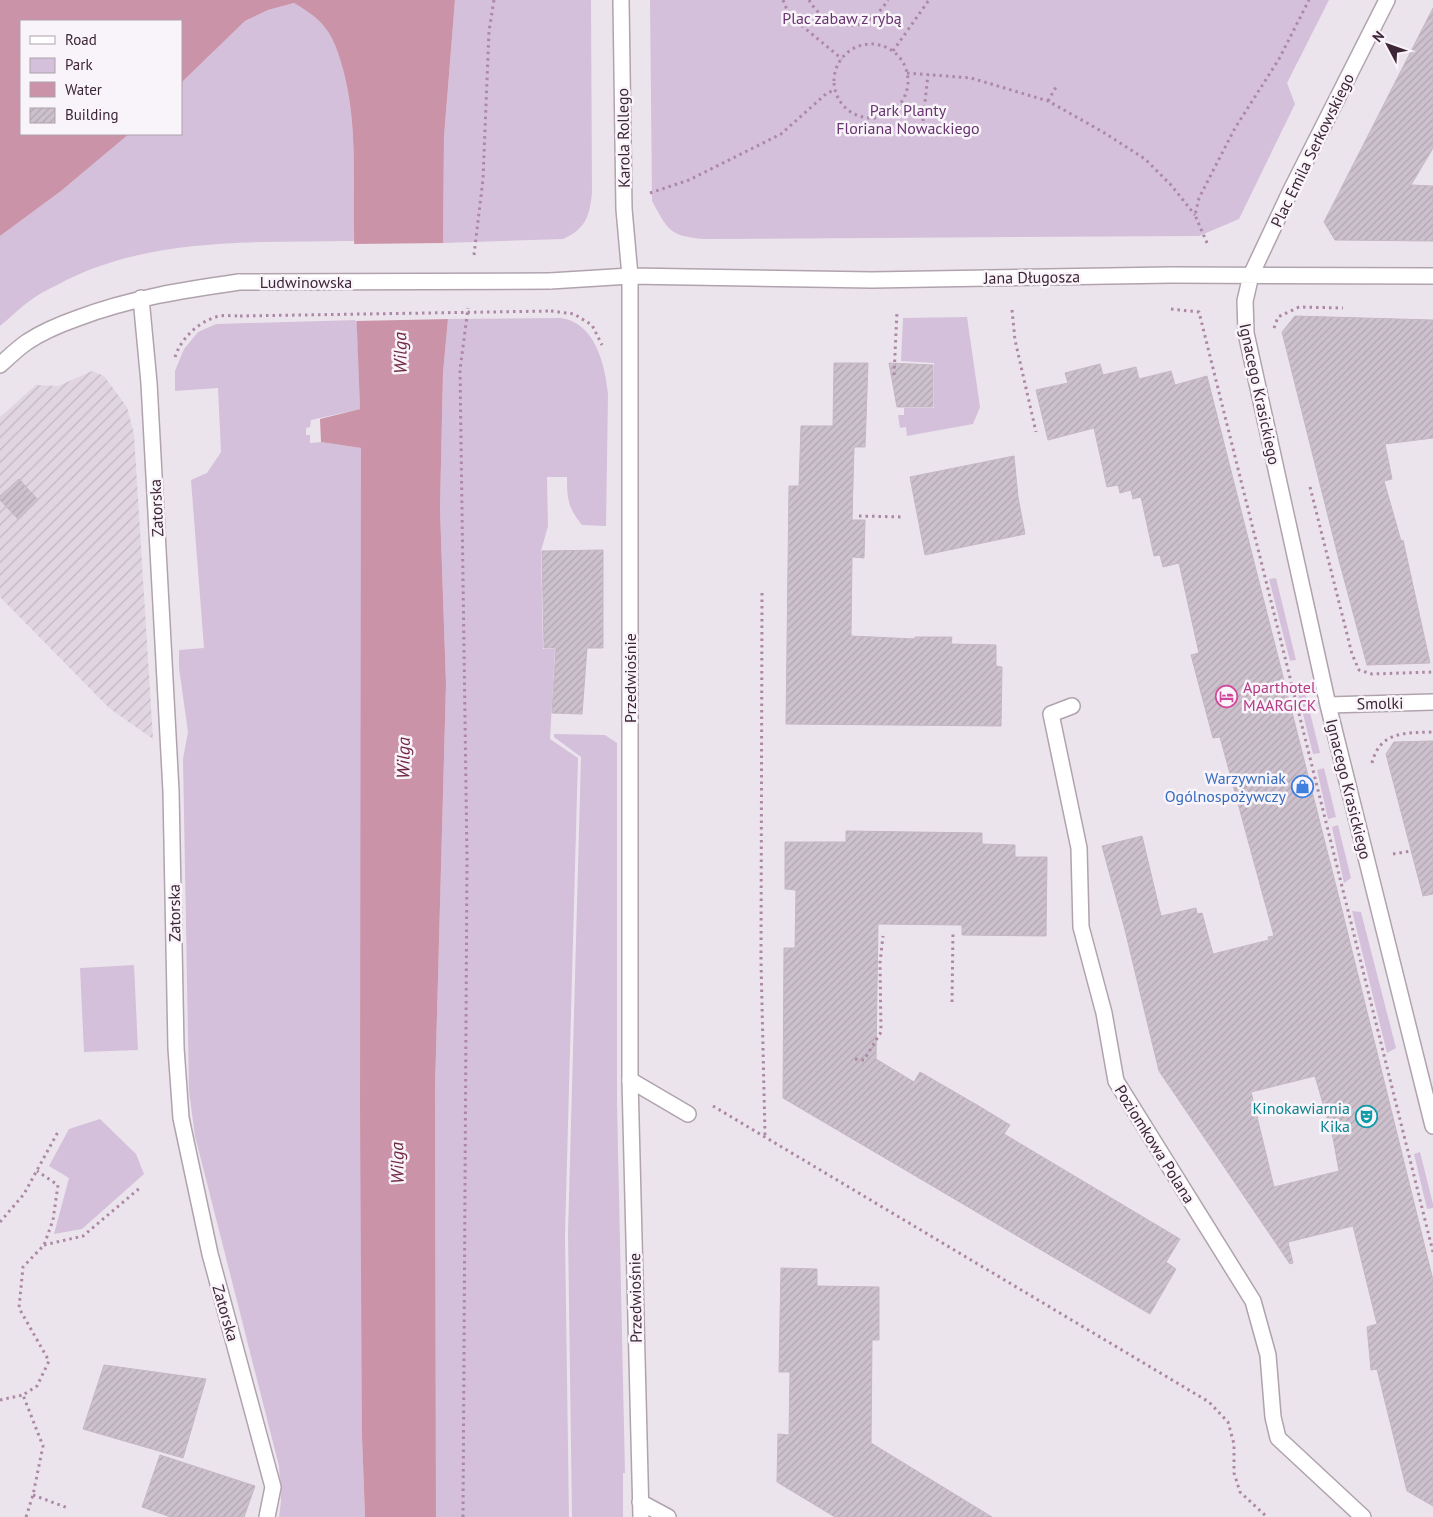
<svg xmlns="http://www.w3.org/2000/svg" width="1433" height="1517" font-family="'PT Sans',sans-serif">
<style>
.industrial{fill:url(#industrial-furrows)}
.green{fill:#d4c0da}
.water{fill:#cb93a8}
.pier{fill:#ece4ec}
.building{fill:url(#building-hatch);stroke:#c5b7c4;fill-rule:evenodd}
.lines{fill:none;stroke-linecap:round;stroke-linejoin:round}
.lane-casing{stroke:#b0a3ae;stroke-width:18}
.street-casing{stroke:#b0a3ae;stroke-width:18}
.path{stroke:#ac88a6;stroke-width:3;stroke-dasharray:2.5 4;stroke-linecap:butt}
.lane{stroke:#fff;stroke-width:15}
.street{stroke:#fff;stroke-width:15}
.street-bridge-casing{stroke:#b0a3ae;stroke-width:18;stroke-linecap:butt}
.path-bridge{stroke:#ac88a6;stroke-width:3;stroke-dasharray:2.5 4;stroke-linecap:butt}
.street-bridge{stroke:#fff;stroke-width:15}
.labels{text-anchor:middle;dominant-baseline:central;stroke-width:5;stroke-linejoin:round;paint-order:stroke}
.park-label{font-size:16px;fill:#66346e;stroke:#f9f4f9}
.street-label{font-size:16px;fill:#3c2637;stroke:#f9f4f9}
.hotel-label{font-size:16px;fill:#b23c85;stroke:#f9f4f9;text-anchor:start}
.shop-label{font-size:16px;fill:#366cbe;stroke:#f9f4f9;text-anchor:end}
.culture-label{font-size:16px;fill:#0d838f;stroke:#f9f4f9;text-anchor:end}
.water-label{font-size:18px;font-style:italic;fill:#712641;stroke:#f9f4f9}
</style>
<defs>
<pattern id="industrial-furrows" width="10" height="10" patternUnits="userSpaceOnUse" patternTransform="scale(1.25)"><rect width="10" height="10" fill="#e0d5e0"/><path d="M-1 1l2-2M0 10L10 0M9 11l2-2" fill="none" stroke="#c1b7c1"/></pattern>
<pattern id="building-hatch" width="6" height="6" patternUnits="userSpaceOnUse" patternTransform="scale(1.25)"><rect width="6" height="6" fill="#ccc1cc"/><path d="M-1 1l2-2M0 6l6-6M5 7l2-2" fill="none" stroke="#b0a6b0"/></pattern>
</defs>
<rect width="100%" height="100%" fill="#ece4ec"/>
<path class="industrial" d="M 92,371 L 104,376 L 127,407 L 134,434 L 153,739 L 109,708 L 0,597 L 0,417 L 36,385 L 58,386 Z"/>
<path class="green" d="M 455,0 L 591,0 L 592,192 C 590,215 586,229 563,239 L 443,243 L 444,137 Z
M 650,0 L 1329,0 L 1287,83 L 1295,104 L 1239,219 L 1199,236 L 704,239 C 669,236 668,230 652,201 Z
M 294,3 C 302,8 314,12 320,19 C 362,72 353,176 354,241 C 256,243 148,236 59,284 C 51,288 42,292 35,297 C 23,305 12,316 0,326 L 0,236 L 61,191 L 129,134 L 181,134 L 181,83 L 245,21 L 268,10 Z
M 967,317 L 980,407 L 973,424 L 907,436 L 906,427 L 900,428 L 898,415 L 904,415 L 904,408 L 934,408 L 934,363 L 901,361 L 903,318 Z
M 561,318 C 595,323 605,364 608,394 L 606,526 L 582,525 C 568,508 567,499 567,477 L 547,477 L 548,526 L 541,551 L 543,649 L 555,649 L 550,739 L 578,758 L 565,1235 L 569,1517 L 436,1517 L 435,1089 L 446,684 L 440,508 L 443,373 L 448,319 Z
M 357,320 L 360,409 L 311,420 L 310,427 L 306,428 L 306,435 L 310,435 L 310,443 L 321,442 L 361,448 L 362,1437 L 365,1517 L 279,1517 L 281,1501 L 279,1466 L 195,1136 L 189,1091 L 183,759 L 188,732 L 179,668 L 179,650 L 204,648 L 191,480 L 207,473 L 221,452 L 218,388 L 175,391 L 175,371 L 184,349 L 198,332 L 216,324 Z
M 1276,578 L 1296,660 L 1290,661 L 1269,579 Z
M 1303,684 L 1320,753 L 1313,754 L 1296,686 Z
M 554,734 L 605,735 L 617,743 L 617,1103 L 625,1473 L 623,1473 L 623,1517 L 572,1517 L 568,1233 L 581,757 L 554,737 Z
M 1324,768 L 1336,817 L 1328,819 L 1317,770 Z
M 1338,825 L 1351,878 L 1344,883 L 1332,827 Z
M 1352,911 L 1361,912 L 1396,1048 L 1387,1053 Z
M 134,965 L 138,1050 L 84,1052 L 80,968 Z
M 100,1119 L 136,1154 L 144,1174 L 82,1229 L 54,1234 L 69,1178 L 49,1166 L 69,1129 Z
M 1420,1152 L 1433,1204 L 1433,1208 L 1427,1209 L 1414,1154 Z"/>
<path class="water" d="M 0,0 L 455,0 L 444,137 L 443,243 L 448,319 L 443,373 L 440,508 L 446,684 L 435,1089 L 436,1517 L 365,1517 L 362,1437 L 360,1107 L 361,448 L 321,442 L 320,419 L 360,409 C 358,350 355,292 354,234 C 353,171 359,105 335,45 C 326,23 314,15 294,3 L 268,10 L 245,21 L 181,83 L 181,21 L 21,21 L 21,134 L 129,134 L 61,191 L 0,236 Z"/>
<path class="pier" d="M 445,243 L 450,319 L 355,321 L 352,244 Z"/>
<path class="building" d="M 1433,8 L 1433,148 L 1411,185 L 1433,186 L 1433,241 L 1335,240 L 1324,222 Z
M 1295,316 L 1433,320 L 1433,438 L 1385,444 L 1392,479 L 1384,481 L 1401,541 L 1403,540 L 1430,663 L 1367,665 L 1339,560 L 1282,332 Z
M 834,363 L 868,363 L 865,447 L 854,447 L 852,520 L 865,520 L 864,558 L 852,557 L 851,636 L 915,639 L 915,637 L 952,637 L 951,644 L 996,645 L 996,666 L 1002,667 L 1001,726 L 786,724 L 789,486 L 799,486 L 801,426 L 833,426 Z
M 889,363 L 933,365 L 933,407 L 897,407 Z
M 1100,364 L 1103,375 L 1136,367 L 1139,379 L 1171,371 L 1175,385 L 1207,376 L 1340,902 L 1433,1280 L 1433,1506 L 1407,1491 L 1377,1369 L 1371,1370 L 1367,1327 L 1377,1324 L 1353,1226 L 1288,1242 L 1293,1263 L 1290,1264 L 1159,1071 L 1124,926 L 1102,846 L 1142,836 L 1161,916 L 1196,908 L 1197,914 L 1202,913 L 1213,954 L 1269,940 L 1268,937 L 1274,936 L 1220,737 L 1213,738 L 1191,655 L 1199,653 L 1179,563 L 1163,567 L 1160,555 L 1154,556 L 1141,497 L 1133,499 L 1131,490 L 1120,493 L 1118,485 L 1107,487 L 1094,428 L 1048,440 L 1036,390 L 1068,383 L 1065,373 ZM 1315,1076 L 1333,1138 L 1339,1171 L 1274,1187 L 1251,1092 Z
M 1014,456 L 1018,497 L 1025,534 L 925,555 L 910,477 Z
M 19,479 L 38,500 L 18,519 L 0,500 L 0,496 Z
M 603,550 L 603,648 L 587,648 L 582,714 L 552,713 L 556,648 L 544,648 L 542,551 Z
M 1433,741 L 1433,894 L 1423,896 L 1386,754 L 1394,742 Z
M 846,831 L 982,833 L 982,844 L 1015,845 L 1015,857 L 1047,857 L 1046,936 L 962,935 L 962,925 L 878,924 L 876,1059 L 914,1082 L 920,1072 L 977,1105 L 1010,1125 L 1004,1134 L 1180,1239 L 1166,1262 L 1176,1269 L 1150,1314 L 783,1098 L 784,948 L 795,948 L 796,890 L 785,889 L 785,842 L 846,842 Z
M 781,1268 L 817,1269 L 817,1286 L 879,1287 L 879,1340 L 872,1340 L 871,1443 L 992,1517 L 835,1517 L 777,1482 L 778,1434 L 789,1435 L 790,1372 L 779,1372 Z
M 104,1365 L 206,1379 L 183,1458 L 83,1429 Z
M 160,1455 L 255,1486 L 244,1517 L 171,1517 L 142,1507 Z"/>
<g class="lines">
<defs>
<path id="lane" d="M 1072,706 L 1051,714 L 1079,848 L 1081,927 L 1104,1013 L 1116,1081 L 1253,1301 L 1268,1355 L 1273,1417 L 1278,1438 L 1363,1517
M 630,1080 L 688,1114"/>
<path id="street" d="M 621,0 L 624,209 L 630,276 L 630,1080 L 641,1517
M 1387,0 L 1290,192 L 1251,275 L 1245,301 L 1246,333 L 1328,705 L 1433,1126
M 550,281 L 630,276 L 872,280 L 1171,275 L 1433,276
M 141,298 L 149,383 L 171,791 L 176,1048 L 181,1118 L 210,1254 L 273,1487 L 267,1517
M 0,365 C 9,357 17,349 27,342 C 42,332 61,324 78,318 C 131,298 184,290 239,282
M 1328,705 L 1433,702
M 640,1502 L 668,1517"/>
</defs>
<use href="#lane" class="lane-casing"/>
<use href="#street" class="street-casing"/>
<path class="path" d="M 783,0 L 789,15 L 842,59
M 809,0 C 820,19 840,29 862,24 C 871,22 883,8 888,0
M834 81a37 37 0 1 1 74 0a37 37 0 1 1-74 0Z
M 893,51 L 929,0
M 907,73 L 971,78 L 1048,101 L 1103,132 L 1145,159 L 1171,185 L 1195,215
M 1048,101 L 1056,87
M 923,121 L 928,74
M 650,193 L 689,180 L 781,134 L 827,93 L 835,90
M 1207,243 L 1195,215 L 1199,198 L 1235,128 L 1279,59 L 1309,0
M 474,255 L 483,179 L 489,31 L 494,0
M 1171,309 L 1199,312 L 1433,1252
M 1012,310 L 1015,340 L 1036,432
M 551,311 L 574,314 L 592,325 L 602,345
M 1274,328 L 1278,317 L 1299,307 L 1343,308
M 175,357 C 181,338 200,320 220,316 C 227,315 234,316 240,316
M 894,375 L 897,312
M 1310,487 L 1352,654 L 1359,670 L 1372,674 L 1433,672
M 859,516 L 904,517
M 762,593 L 761,961 L 765,1135
M 1372,763 C 1380,731 1405,733 1433,732
M 1393,854 L 1411,851
M 952,1002 L 953,931
M 855,1059 L 864,1060 L 881,1032 L 880,963 L 883,936
M 713,1106 L 1209,1402 L 1228,1422 L 1234,1444 L 1234,1473 L 1240,1492 L 1267,1517
M 0,1222 L 24,1194 L 59,1130
M 44,1245 L 83,1236 L 141,1187
M 0,1400 L 23,1395
M 33,1495 L 68,1508
M 26,1517 L 33,1495 L 43,1446 L 23,1395 L 37,1386 L 49,1361 L 19,1308 L 23,1267 L 44,1245 L 53,1220 L 58,1185 L 37,1171
M 463,1517 L 467,859 L 460,370 L 468,308"/>
<use href="#lane" class="lane"/>
<use href="#street" class="street"/>
<defs>
<path id="street-bridge" d="M 239,282 L 550,281"/>
</defs>
<use href="#street-bridge" class="street-bridge-casing"/>
<path class="path-bridge" d="M 240,316 L 551,311"/>
<use href="#street-bridge" class="street-bridge"/>
</g>
<defs>
<symbol id="hotel-ring" viewBox="-11 -11 22 22"><circle r="9.5" fill="#f9f4f9" stroke="#d1479c" stroke-width="1.5"/><path d="M-6-4.5h1.5V1H6V5H4.5V3h-9V5H-6ZM-4 0a1.8 1.8 0 1 1 3.6 0ZM.5 0V-2.5h3Q6-2.5 6 0Z" fill="#d1479c"/></symbol>
<symbol id="shop-ring" viewBox="-11 -11 22 22"><circle r="9.5" fill="#f9f4f9" stroke="#3f7fe0" stroke-width="1.5"/><path d="M-5-2.5h2.3a2.7 3.5 0 0 1 5.4 0H5L5.5 6h-11ZM-1.5-2.5h3a1.5 2.3 0 0 0-3 0Z" fill="#3f7fe0"/></symbol>
<symbol id="theatre-ring" viewBox="-11 -11 22 22"><circle r="9.5" fill="#f9f4f9" stroke="#0f9aa8" stroke-width="1.5"/><path d="M-5-5.5Q0-4 5-5.5V0Q5 5 0 6Q-5 5-5 0ZM-3.3-2.5H-1v1.5H-3.3ZM1-2.5H3.3v1.5H1ZM-2.8 1Q0 5.5 2.8 1Z" fill="#0f9aa8"/></symbol>
</defs>
<g fill-rule="evenodd">
<use href="#hotel-ring" x="1214" y="684" width="25" height="25"/>
<use href="#shop-ring" x="1290" y="774" width="25" height="25"/>
<use href="#theatre-ring" x="1354" y="1104" width="25" height="25"/>
</g>
<g class="labels">
<g class="park-label">
<text x="842" y="18">Plac zabaw z rybą</text>
<text x="908" y="110">Park Planty<tspan x="908" dy="18">Floriana Nowackiego</tspan></text>
</g>
<g class="street-label">
<text transform="translate(623 138) rotate(-91)">Karola Rollego</text>
<text transform="translate(1312 150) rotate(-64)">Plac Emila Serkowskiego</text>
<text transform="translate(1032 277) rotate(-1)">Jana Długosza</text>
<text x="306" y="282">Ludwinowska</text>
<text transform="translate(1260 394) rotate(78)">Ignacego Krasickiego</text>
<text transform="translate(156 508) rotate(-93)">Zatorska</text>
<text transform="translate(630 678) rotate(-90)">Przedwiośnie</text>
<text transform="translate(1380 703) rotate(-1)">Smolki</text>
<text transform="translate(1349 789) rotate(76)">Ignacego Krasickiego</text>
<text transform="translate(174 913) rotate(-91)">Zatorska</text>
<text transform="translate(1155 1144) rotate(58)">Poziomkowa Polana</text>
<text transform="translate(635 1298) rotate(-91)">Przedwiośnie</text>
<text transform="translate(226 1313) rotate(74)">Zatorska</text>
</g>
<g class="hotel-label">
<text x="1243" y="687">Aparthotel<tspan x="1243" dy="18">MAARGICK</tspan></text>
</g>
<g class="shop-label">
<text x="1286" y="778">Warzywniak<tspan x="1286" dy="18">Ogólnospożywczy</tspan></text>
</g>
<g class="culture-label">
<text x="1350" y="1108">Kinokawiarnia<tspan x="1350" dy="18">Kika</tspan></text>
</g>
<g class="water-label">
<text transform="translate(400 353) rotate(-91)">Wilga</text>
<text transform="translate(403 758) rotate(-89)">Wilga</text>
<text transform="translate(397 1163) rotate(-91)">Wilga</text>
</g>
</g>
<rect x="20" y="20" width="162" height="115" fill="#f9f4f9" stroke="#ada2ab"/>
<rect x="30" y="36" width="25" height="8" fill="#ffffff" stroke="#ada2ab"/>
<text x="65" y="45" font-size="15" fill="#3c2637">Road</text>
<rect x="30" y="58" width="25" height="15" fill="#d4c0da" stroke="#ada2ab"/>
<text x="65" y="70" font-size="15" fill="#3c2637">Park</text>
<rect x="30" y="82" width="25" height="15" fill="#cb93a8" stroke="#ada2ab"/>
<text x="65" y="95" font-size="15" fill="#3c2637">Water</text>
<rect x="30" y="108" width="25" height="15" fill="url(#building-hatch)" stroke="#ada2ab"/>
<text x="65" y="120" font-size="15" fill="#3c2637">Building</text>
<g transform="translate(1388 45) rotate(311)" stroke="#f9f4f9" stroke-width="4" paint-order="stroke">
<path d="M0-4L9 19L0 12L-9 19Z" fill="#3c2637"/>
<text y="-8" font-size="14" font-weight="bold" text-anchor="middle" fill="#3c2637">N</text>
</g>
</svg>
